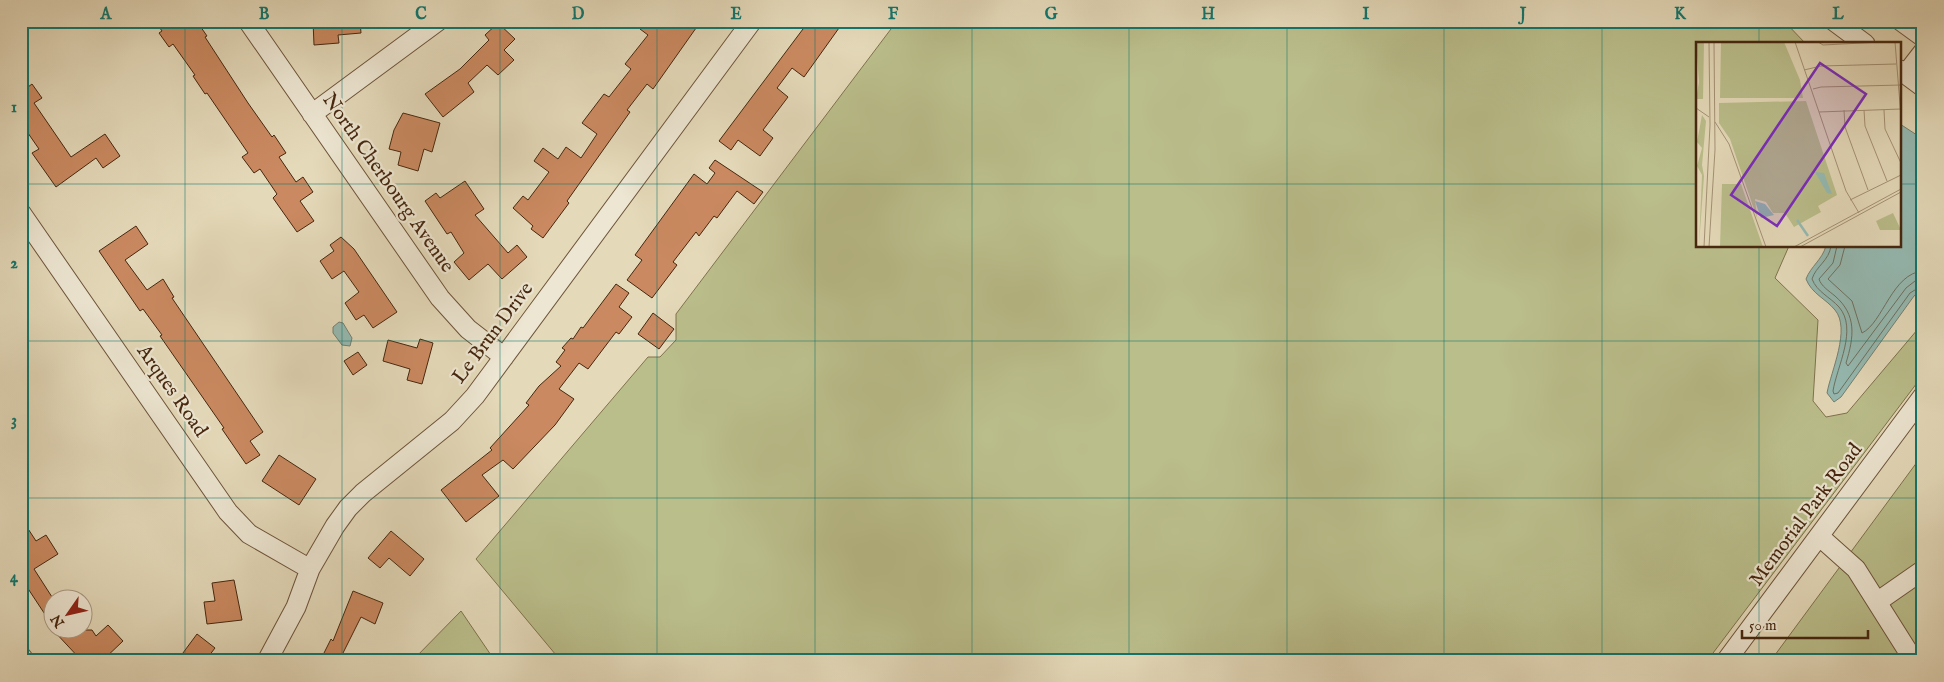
<svg xmlns="http://www.w3.org/2000/svg" width="1944" height="682" font-family="'IM FELL English',serif">
<style>
.green{fill:#babe8b;stroke:#80724d}
.water{fill:#95bab2;stroke:#757f71}
.lines{fill:none;stroke-linecap:round;stroke-linejoin:round}
.shore{stroke:#6e7060;stroke-width:1}
.building{fill:#ca8960;stroke:#46270f}
.minor-casing{stroke:#6e543a;stroke-width:21}
.minor{stroke:#ede6d2;stroke-width:19}
.grid{fill:none;stroke:#0f766e;stroke-width:1;stroke-opacity:0.55}
.labels{text-anchor:middle;dominant-baseline:central;stroke-width:4.5;stroke-linejoin:round;paint-order:stroke}
.street-label{font-size:20px;fill:#46270f;stroke:#ede6d2}
.inset-river{fill:none;stroke:#95bab2;stroke-width:2.5}
.inset-road{fill:none;stroke:#a59275;stroke-width:1}
.view{fill:#7b2cbf;fill-opacity:0.15;stroke:#7b2cbf;stroke-width:2.5}
.inset-edge{fill:none;stroke:#46270f;stroke-width:2.5}
.neatline{fill:none;stroke:#0f766e;stroke-width:2}
.grid-label{font-size:16px;text-anchor:middle;font-weight:bold;fill:#0f766e}
</style>
<rect width="100%" height="100%" fill="#e4d9b9"/>
<filter id="stains"><feTurbulence type="fractalNoise" baseFrequency=".004" numOctaves="4"/><feColorMatrix values="0 0 0 0 .2 0 0 0 0 .09 0 0 0 0 .02 0 0 0 .5 -.17"/></filter>
<radialGradient id="worn" r=".72"><stop offset=".6" stop-color="#630" stop-opacity="0"/><stop offset="1" stop-color="#630" stop-opacity=".3"/></radialGradient>
<path class="green" d="M 897,21 L 1784,21 L 1806,44 L 1698,44 L 1698,246 L 1789,246 L 1775,278 L 1818,320 L 1813,401 L 1826,417 L 1847,413 L 1923,323 L 1923,375 L 1707,661 L 561,661 L 476,559 L 648,357 L 660,357 L 676,340 L 676,314 Z
M 1923,454 L 1923,661 L 1773,661 L 1772,659 Z
M 461,611 L 495,661 L 412,661 Z"/>
<path class="water" d="M 1900,124 L 1923,139 L 1923,289 L 1914,296 L 1841,397 L 1834,402 L 1827,393 C 1831,371 1851,329 1835,310 C 1825,298 1812,294 1806,279 C 1811,266 1822,260 1826,246 L 1900,246 Z
M 339,322 L 343,323 L 352,338 L 350,346 L 342,345 L 333,333 L 333,327 Z"/>
<g class="lines">
<path class="shore" d="M 1831,246 C 1829,261 1816,266 1812,279 C 1817,292 1830,297 1839,307 C 1858,329 1837,366 1833,391 L 1834,394 L 1838,393 L 1910,293 L 1923,285
M 1837,246 L 1833,263 L 1819,279 C 1821,286 1829,291 1835,296 C 1857,315 1854,337 1846,363 L 1848,366 L 1906,288 L 1915,281 L 1923,279
M 1845,246 L 1840,265 L 1828,279 L 1852,301 L 1862,333 C 1883,323 1892,273 1923,271"/>
</g>
<path class="building" d="M 155,21 L 186,21 L 191,28 L 198,23 L 207,36 L 205,37 L 248,103 L 272,137 L 274,135 L 286,153 L 279,157 L 296,182 L 303,177 L 313,192 L 300,201 L 314,221 L 297,232 L 273,198 L 277,194 L 260,169 L 254,173 L 242,157 L 248,153 L 207,93 L 205,94 L 193,76 L 195,75 L 173,44 L 169,47 L 159,33 L 162,31 Z
M 313,21 L 360,21 L 361,33 L 338,35 L 339,43 L 314,45 Z
M 645,21 L 701,21 L 653,89 L 647,84 L 627,110 L 630,112 L 567,201 L 569,203 L 543,238 L 531,229 L 533,226 L 513,208 L 523,196 L 528,200 L 549,172 L 534,161 L 543,148 L 558,159 L 566,147 L 581,158 L 597,134 L 582,123 L 604,94 L 609,97 L 631,69 L 625,64 L 648,35 L 640,29 Z
M 809,21 L 844,21 L 804,77 L 792,68 L 777,88 L 788,97 L 763,130 L 773,138 L 760,156 L 738,140 L 731,150 L 719,141 Z
M 498,23 L 515,39 L 504,50 L 514,60 L 498,75 L 487,65 L 468,83 L 474,92 L 443,117 L 425,94 L 460,69 L 489,40 L 485,35 Z
M 32,84 L 42,98 L 34,103 L 71,157 L 105,134 L 120,156 L 103,168 L 96,158 L 56,187 L 32,153 L 39,149 L 21,123 L 21,85 L 24,90 Z
M 403,113 L 440,123 L 432,152 L 424,149 L 418,171 L 398,165 L 401,152 L 389,149 L 394,130 Z
M 715,160 L 763,192 L 754,204 L 737,191 L 717,218 L 714,216 L 699,236 L 696,232 L 673,262 L 677,265 L 652,298 L 627,280 L 642,260 L 635,255 L 694,174 L 707,184 L 715,173 L 709,168 Z
M 465,181 L 484,209 L 475,215 L 508,253 L 517,245 L 527,257 L 502,279 L 488,264 L 469,280 L 454,262 L 464,253 L 451,232 L 447,234 L 425,201 L 436,193 L 440,198 Z
M 136,226 L 148,244 L 125,260 L 147,290 L 163,279 L 174,297 L 172,298 L 263,432 L 250,441 L 260,455 L 246,464 L 222,429 L 224,428 L 160,336 L 162,335 L 143,309 L 140,311 L 99,251 Z
M 341,237 L 354,249 L 397,312 L 373,328 L 364,315 L 356,320 L 345,303 L 359,292 L 344,271 L 332,279 L 320,261 L 334,251 L 330,245 Z
M 616,284 L 629,293 L 619,307 L 632,317 L 619,334 L 616,332 L 588,369 L 579,363 L 559,389 L 574,399 L 555,425 L 513,469 L 503,460 L 482,475 L 499,496 L 466,522 L 441,490 L 492,450 L 490,448 L 529,405 L 526,403 L 539,386 L 561,366 L 556,362 L 565,350 L 562,348 L 571,338 L 573,339 L 581,327 L 583,328 Z
M 653,313 L 674,329 L 659,349 L 638,334 Z
M 420,339 L 433,343 L 422,384 L 407,380 L 410,369 L 383,361 L 388,340 L 417,348 Z
M 358,352 L 367,365 L 353,375 L 344,361 Z
M 279,455 L 316,479 L 299,505 L 262,481 Z
M 21,518 L 36,541 L 46,535 L 58,554 L 34,569 L 52,597 L 52,625 L 21,578 Z
M 391,531 L 424,559 L 410,576 L 389,558 L 380,568 L 368,558 Z
M 234,580 L 242,620 L 207,624 L 204,602 L 215,601 L 212,583 Z
M 353,591 L 383,603 L 375,624 L 361,617 L 339,661 L 320,661 L 331,639 L 333,641 Z
M 108,625 L 123,641 L 102,661 L 82,661 L 53,630 L 92,630 L 96,636 Z
M 197,634 L 215,648 L 205,661 L 177,661 Z"/>
<g class="lines">
<defs>
<path id="minor" d="M 248,21 L 440,298 L 468,329 L 504,357
M 1834,21 L 1865,44
M 1901,21 L 1923,37
M 1900,70 L 1923,87
M 1906,74 L 1923,52
M 312,114 L 438,21
M 21,213 L 228,512 L 249,534 L 310,569
M 1819,536 L 1856,569 L 1909,653 L 1919,661
M 1877,602 L 1923,570
M 21,656 L 25,661
M 267,661 L 296,607 L 310,569 L 335,526 L 348,508 L 363,493 L 452,421 L 475,396 L 752,21
M 1726,661 L 1923,396"/>
</defs>
<use href="#minor" class="minor-casing"/>
<use href="#minor" class="minor"/>
</g>
<path class="grid" d="M 185,21 L 185,661M 342,21 L 342,661M 500,21 L 500,661M 657,21 L 657,661M 815,21 L 815,661M 972,21 L 972,661M 1129,21 L 1129,661M 1287,21 L 1287,661M 1444,21 L 1444,661M 1602,21 L 1602,661M 1759,21 L 1759,44M 21,184 L 1698,184M 1900,184 L 1923,184M 1759,246 L 1759,661M 21,341 L 1923,341M 21,498 L 1923,498"/>
<g class="labels">
<g class="street-label">
<text transform="translate(388 183) rotate(55)">North Cherbourg Avenue</text>
<text transform="translate(493 333) rotate(-53)">Le Brun Drive</text>
<text transform="translate(172 391) rotate(55)">Arques Road</text>
<text transform="translate(1806 515) rotate(-53)">Memorial Park Road</text>
</g>
</g>
<g transform="translate(1696 42)">
<rect width="205" height="205" fill="#e4d9b9"/>
<path d="M 0,0 L 8,0 L 7,57 L 0,57 L 3,40 ZM 25,0 L 88,0 L 104,38 L 107,56 L 24,56 ZM 110,59 L 141,153 L 122,164 L 125,170 L 98,185 L 89,171 L 77,171 L 70,160 L 59,157 L 61,176 L 34,97 L 23,81 L 23,61 ZM 6,73 L 10,79 L 6,123 L 8,134 L 3,203 L 6,133 L 1,124 L 6,106 L 1,100 ZM 26,142 L 45,142 L 67,205 L 24,205 ZM 197,171 L 205,188 L 184,188 L 180,179 Z" fill="#babe8b"/>
<path d="M 119,130 L 128,131 L 136,152 L 131,151 ZM 59,159 L 69,162 L 78,173 L 65,176 Z" fill="#95bab2"/>
<path class="inset-river" d="M 101,178 L 112,194"/>
<path class="inset-road" d="M 99,0 L 150,149 L 163,171M 122,0 L 127,3 L 185,0M 199,0 L 205,75M 108,28 L 125,24 L 200,22M 117,47 L 125,45 L 205,43M 0,66 L 13,75M 148,68 L 149,85 L 172,148M 168,68 L 169,84 L 191,139M 188,68 L 189,87 L 205,121M 123,70 L 205,67M 19,80 L 33,102 L 70,205M 154,158 L 205,133M 8,205 L 14,83 L 13,0M 13,205 L 19,108 L 18,0M 98,205 L 205,147M 104,205 L 205,150"/>
<path class="view" d="M 124,21 L 170,52 L 81,184 L 35,153 Z"/>
<rect width="205" height="205" class="inset-edge"/>
</g>
<rect width="1944" height="682" fill="none" stroke="#e4d9b9" stroke-width="55"/>
<g transform="translate(68 614) rotate(236)"><circle r="24" fill="#ede6d2" stroke="#aa9a84"/>
<path d="M0-4L9 19L0 12L-9 19Z" fill="#8f2418"/>
<text y="-8" font-size="14" font-weight="bold" text-anchor="middle" fill="#46270f">N</text>
</g>
<path d="M1742 630v8h126v-8" fill="none" stroke="#46270f" stroke-width="2.5"/>
<text x="1749" y="630" font-size="15" fill="#46270f" stroke="#ede6d2" stroke-width="4" paint-order="stroke">50 m</text>
<rect x="28" y="28" width="1888" height="626" class="neatline"/>
<g class="grid-label">
<text x="106" y="19">A</text>
<text x="264" y="19">B</text>
<text x="421" y="19">C</text>
<text x="578" y="19">D</text>
<text x="736" y="19">E</text>
<text x="893" y="19">F</text>
<text x="1051" y="19">G</text>
<text x="1208" y="19">H</text>
<text x="1366" y="19">I</text>
<text x="1523" y="19">J</text>
<text x="1680" y="19">K</text>
<text x="1838" y="19">L</text>
<text x="14" y="112">1</text>
<text x="14" y="268">2</text>
<text x="14" y="425">3</text>
<text x="14" y="582">4</text>
</g>
<rect width="100%" height="100%" filter="url(#stains)"/>
<rect width="100%" height="100%" fill="url(#worn)"/>
</svg>
